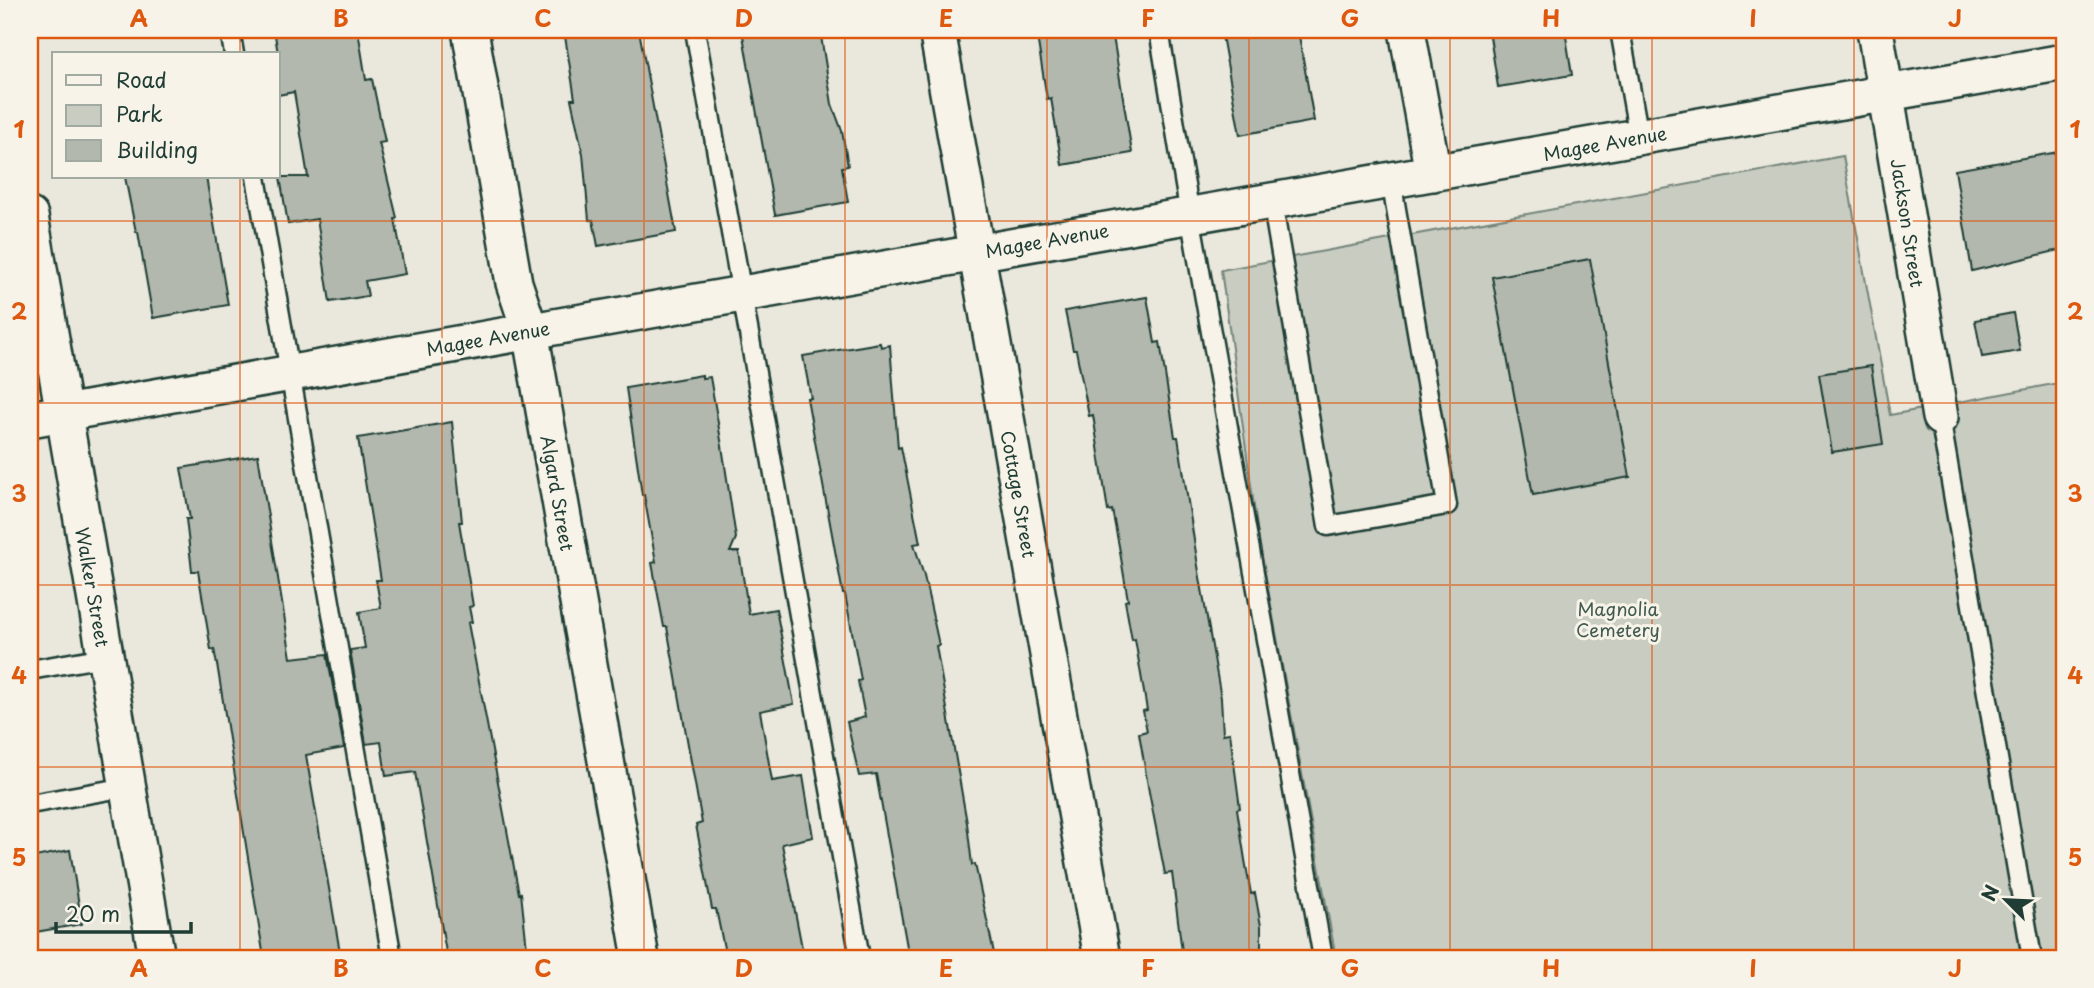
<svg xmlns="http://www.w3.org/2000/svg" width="2094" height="988" font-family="'Playpen Sans',sans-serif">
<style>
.green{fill:#c8ccc1;stroke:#74847a;stroke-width:2}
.building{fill:#b2b8ae;stroke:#1f3d34;stroke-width:2}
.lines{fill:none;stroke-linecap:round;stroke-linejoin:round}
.service-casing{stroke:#1f3d34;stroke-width:23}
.minor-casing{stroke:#1f3d34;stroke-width:40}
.service{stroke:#f7f3e8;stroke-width:18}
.minor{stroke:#f7f3e8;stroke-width:35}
.grid{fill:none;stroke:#de580e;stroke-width:2;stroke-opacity:0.55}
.labels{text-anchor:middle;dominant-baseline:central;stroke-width:6;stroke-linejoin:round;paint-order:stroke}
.street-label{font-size:18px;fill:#1f3d34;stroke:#f7f3e8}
.park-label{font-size:18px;fill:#415a50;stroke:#f7f3e8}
.neatline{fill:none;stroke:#de580e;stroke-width:2.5}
.grid-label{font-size:23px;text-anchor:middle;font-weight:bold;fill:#de580e}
</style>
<rect width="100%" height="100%" fill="#eae8dd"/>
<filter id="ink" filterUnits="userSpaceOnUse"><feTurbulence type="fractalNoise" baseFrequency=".0143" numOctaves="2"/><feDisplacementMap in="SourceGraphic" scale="14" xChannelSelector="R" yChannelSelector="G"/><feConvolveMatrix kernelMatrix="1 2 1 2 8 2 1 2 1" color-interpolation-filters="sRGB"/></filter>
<g filter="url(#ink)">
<path class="green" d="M 1843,156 L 1890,415 L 2064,382 L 2064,958 L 1336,958 L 1258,535 L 1221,270 Z"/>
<path class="building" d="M 282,30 L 358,30 L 366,80 L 372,79 L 385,142 L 379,143 L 397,218 L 395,219 L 405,274 L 365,281 L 368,296 L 330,302 L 317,219 L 288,224 L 280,177 L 308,177 L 294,92 L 278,95 L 278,54 L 275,35 L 283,34 Z
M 564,30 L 639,30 L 676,232 L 598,246 L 593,220 L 589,220 L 583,154 L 571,99 L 575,99 Z
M 742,30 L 820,30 L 832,104 L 842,131 L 848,166 L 842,167 L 848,202 L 775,215 Z
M 1036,30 L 1112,30 L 1132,153 L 1062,165 L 1051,98 L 1047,99 Z
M 1221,30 L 1298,30 L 1314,121 L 1240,135 Z
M 1489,30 L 1565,30 L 1572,75 L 1498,87 Z
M 2064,151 L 2064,249 L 1972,271 L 1955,170 Z
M 125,177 L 206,177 L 228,305 L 153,318 L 138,232 L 136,232 Z
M 1590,259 L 1630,477 L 1533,495 L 1492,277 Z
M 1147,297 L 1155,343 L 1160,342 L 1175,437 L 1178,437 L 1198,566 L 1221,698 L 1223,734 L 1230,733 L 1240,808 L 1237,809 L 1245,860 L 1251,894 L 1255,893 L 1261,926 L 1261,958 L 1191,958 L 1190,950 L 1182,952 L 1172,873 L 1165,874 L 1149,792 L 1139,733 L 1147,731 L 1143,711 L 1147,710 L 1135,639 L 1132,640 L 1125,601 L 1128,600 L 1119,546 L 1112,510 L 1108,511 L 1093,415 L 1089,416 L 1076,350 L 1073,350 L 1065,311 Z
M 2013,313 L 2020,351 L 1982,357 L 1975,320 Z
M 880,343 L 881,347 L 890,345 L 898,448 L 901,447 L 920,543 L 914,544 L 924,576 L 939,645 L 936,646 L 967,823 L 972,865 L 975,864 L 995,958 L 909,958 L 876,774 L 859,776 L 847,722 L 865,717 L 858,681 L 861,680 L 845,594 L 843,594 L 807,398 L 811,398 L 803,356 Z
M 1871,366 L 1883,444 L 1832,452 L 1819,374 Z
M 702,375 L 702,378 L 710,377 L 722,446 L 736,538 L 730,552 L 739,552 L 749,614 L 776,609 L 794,704 L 760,711 L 772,781 L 803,776 L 813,837 L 782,844 L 804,958 L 726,958 L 716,909 L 712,909 L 696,825 L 702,823 L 667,627 L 664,627 L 652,563 L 656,562 L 644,495 L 642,495 L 626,388 Z
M 452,422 L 462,522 L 459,522 L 473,606 L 469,607 L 472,622 L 468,623 L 519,894 L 521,893 L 528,958 L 447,958 L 415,772 L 386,776 L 381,742 L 366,744 L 350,650 L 365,648 L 359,612 L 381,608 L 376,580 L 381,580 L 358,438 Z
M 258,455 L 291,658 L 327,654 L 344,748 L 306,755 L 341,958 L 264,958 L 218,670 L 214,649 L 211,650 L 198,571 L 192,571 L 186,519 L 190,519 L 181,468 Z
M 70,850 L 82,924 L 30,933 L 30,858 Z"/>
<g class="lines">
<defs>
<path id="service" d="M 230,30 L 234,54
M 695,30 L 860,958
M 1159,30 L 1190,215 L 1323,958
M 1620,30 L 1639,137
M 256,177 L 392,958
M 1272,201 L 1328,526 L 1447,505 L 1391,180
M 1940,417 L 2032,958
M 30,670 L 105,657
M 30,804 L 127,787"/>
<path id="minor" d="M 470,30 L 514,283 L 530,331 L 641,958
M 937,30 L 1102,958
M 1407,30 L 1433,173
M 1875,30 L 1940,417
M 30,216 L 157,958
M 30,419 L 2064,62"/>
</defs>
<use href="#service" class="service-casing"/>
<use href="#minor" class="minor-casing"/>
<use href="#service" class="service"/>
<use href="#minor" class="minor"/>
</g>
</g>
<path class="grid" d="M 240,30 L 240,54M 442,30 L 442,958M 644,30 L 644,958M 845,30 L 845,958M 1047,30 L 1047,958M 1249,30 L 1249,958M 1450,30 L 1450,958M 1652,30 L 1652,958M 1854,30 L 1854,958M 240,177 L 240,958M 30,221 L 2064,221M 30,403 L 2064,403M 30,585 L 2064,585M 30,767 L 2064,767"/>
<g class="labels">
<g class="street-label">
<text transform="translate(1605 143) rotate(-10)">Magee Avenue</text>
<text transform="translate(1908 223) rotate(81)">Jackson Street</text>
<text transform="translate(1047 240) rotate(-10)">Magee Avenue</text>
<text transform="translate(488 338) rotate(-10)">Magee Avenue</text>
<text transform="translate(558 493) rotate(80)">Algard Street</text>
<text transform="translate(1019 494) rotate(80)">Cottage Street</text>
<text transform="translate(93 587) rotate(80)">Walker Street</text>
</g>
<g class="park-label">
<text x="1618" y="608">Magnolia<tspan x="1618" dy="21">Cemetery</tspan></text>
</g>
</g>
<rect width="2094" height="988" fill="none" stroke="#f7f3e8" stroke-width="77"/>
<rect x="52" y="52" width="228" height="126" fill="#f7f3e8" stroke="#a1aaa0" stroke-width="2"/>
<rect x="66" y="75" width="35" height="10" fill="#f7f3e8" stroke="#a1aaa0" stroke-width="2"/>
<text x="116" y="88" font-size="21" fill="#1f3d34">Road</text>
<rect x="66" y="105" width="35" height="21" fill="#c8ccc1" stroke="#a1aaa0" stroke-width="2"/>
<text x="116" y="122" font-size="21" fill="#1f3d34">Park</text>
<rect x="66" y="140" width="35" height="21" fill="#b2b8ae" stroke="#a1aaa0" stroke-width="2"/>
<text x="116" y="158" font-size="21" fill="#1f3d34">Building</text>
<g transform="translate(2006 900) rotate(294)" stroke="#f7f3e8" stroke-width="5" paint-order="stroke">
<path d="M0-5L12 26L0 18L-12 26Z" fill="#1f3d34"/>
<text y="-10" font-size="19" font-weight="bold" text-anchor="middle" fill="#1f3d34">N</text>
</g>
<path d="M56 922v10h135v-10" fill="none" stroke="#1f3d34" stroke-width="3.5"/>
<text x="66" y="922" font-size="21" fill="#1f3d34" stroke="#f7f3e8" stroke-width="5" paint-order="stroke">20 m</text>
<rect x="38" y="38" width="2018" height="912" class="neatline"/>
<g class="grid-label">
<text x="139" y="27">A</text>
<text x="341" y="27">B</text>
<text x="543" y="27">C</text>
<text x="744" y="27">D</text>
<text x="946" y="27">E</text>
<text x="1148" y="27">F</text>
<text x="1350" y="27">G</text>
<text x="1551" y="27">H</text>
<text x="1753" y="27">I</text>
<text x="1955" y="27">J</text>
<text x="19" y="138">1</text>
<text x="2075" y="138">1</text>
<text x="19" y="320">2</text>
<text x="2075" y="320">2</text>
<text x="19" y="502">3</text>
<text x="2075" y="502">3</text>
<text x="19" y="684">4</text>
<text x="2075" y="684">4</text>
<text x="19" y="866">5</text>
<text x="2075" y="866">5</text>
<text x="139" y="977">A</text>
<text x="341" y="977">B</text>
<text x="543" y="977">C</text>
<text x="744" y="977">D</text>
<text x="946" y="977">E</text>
<text x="1148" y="977">F</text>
<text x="1350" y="977">G</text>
<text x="1551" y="977">H</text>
<text x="1753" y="977">I</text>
<text x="1955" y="977">J</text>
</g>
</svg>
